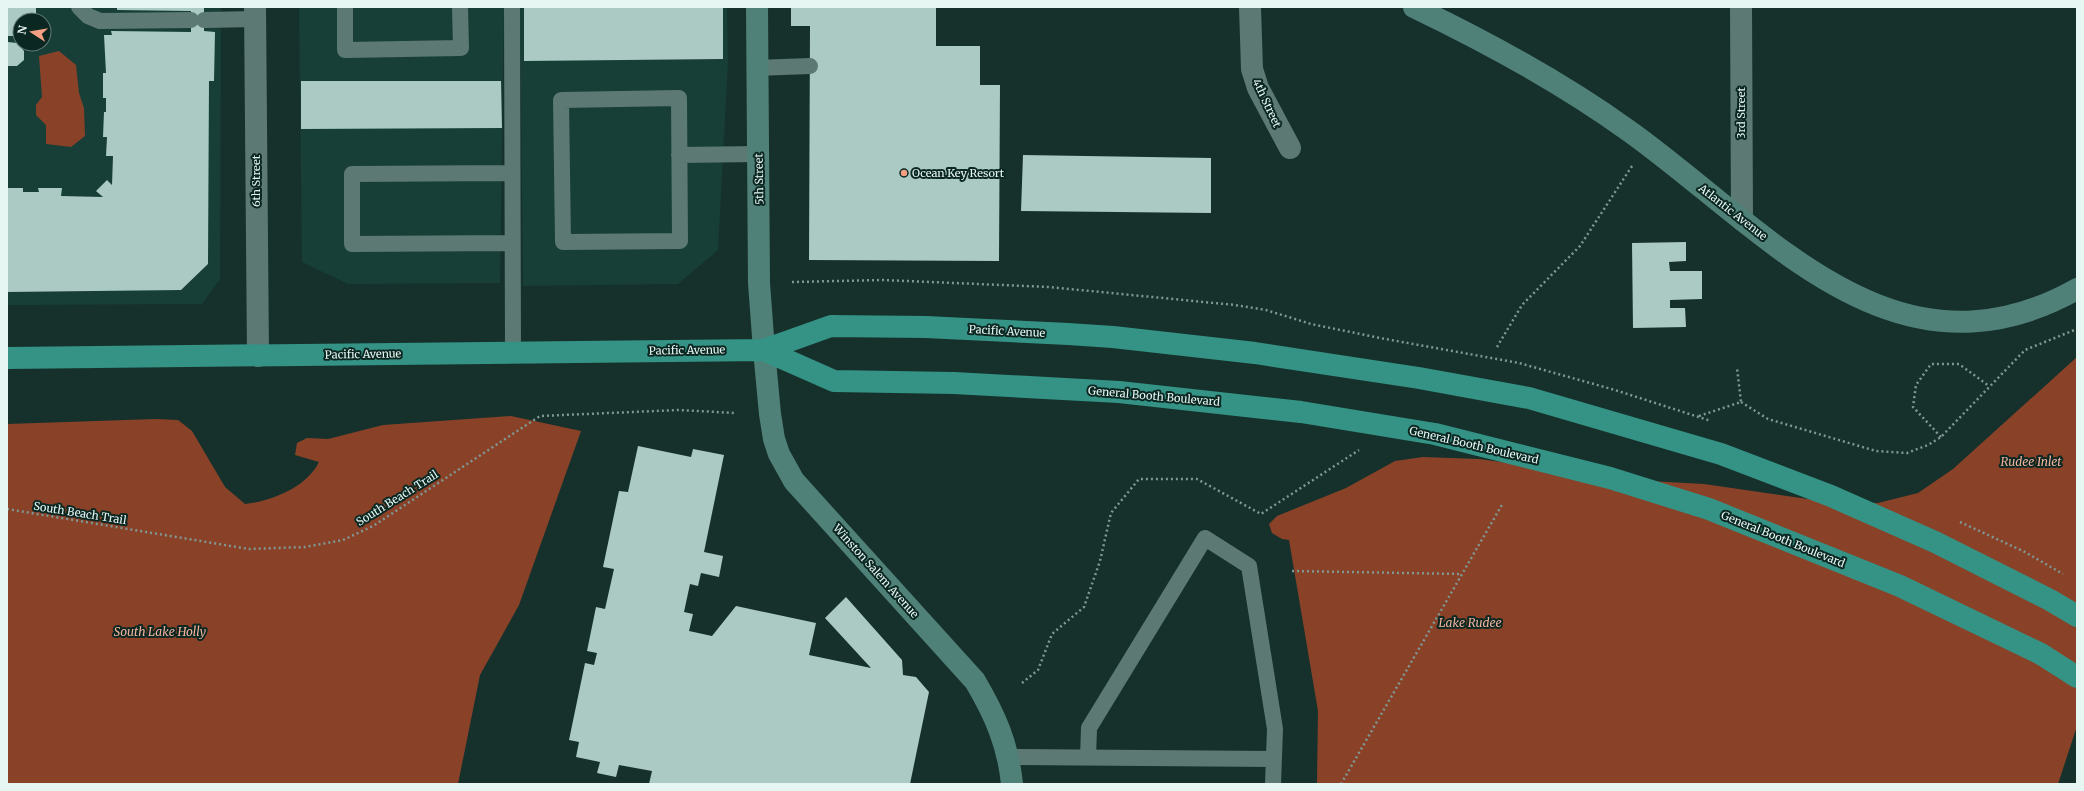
<svg xmlns="http://www.w3.org/2000/svg" width="2084" height="791" font-family="Merriweather,serif">
<style>
.built{fill:#183e38;fill-rule:evenodd}
.water{fill:#894228}
.building{fill:#abcac4}
.lines{fill:none;stroke-linecap:round;stroke-linejoin:round}
.path{stroke:#819793;stroke-width:2.5;stroke-dasharray:2 3;stroke-linecap:butt}
.lane{stroke:#5c7973;stroke-width:16}
.street{stroke:#5c7973;stroke-width:22}
.secondary{stroke:#508178;stroke-width:22}
.highway{stroke:#349385;stroke-width:22}
.poi-dot{fill:#f3a082;stroke:#0b2722;stroke-width:1.5}
.labels{text-anchor:middle;dominant-baseline:central;stroke-width:4;stroke-linejoin:round;paint-order:stroke}
.street-label{font-size:11px;fill:#e6f6f3;stroke:#0b2722}
.poi-label{font-size:11px;fill:#e6f6f3;stroke:#0b2722;text-anchor:start}
.water-label{font-size:12px;font-style:italic;fill:#f2b29c;stroke:#0b2722}
</style>
<rect width="100%" height="100%" fill="#16312c"/>
<path class="built" d="M 7,7 L 221,7 L 220,279 L 202,304 L 7,305 ZM 20,20 L 44,20 L 44,44 L 20,44 Z
M 299,7 L 504,7 L 500,283 L 348,284 L 302,262 Z
M 520,7 L 727,7 L 728,61 L 718,250 L 678,284 L 523,286 Z"/>
<path class="water" d="M 59,51 L 76,65 L 79,93 L 84,108 L 85,136 L 71,147 L 46,144 L 46,125 L 36,115 L 36,105 L 42,97 L 39,56 Z
M 2077,357 L 2077,726 L 2058,784 L 1317,784 L 1318,711 L 1289,540 L 1282,539 L 1272,533 L 1269,524 L 1277,516 L 1346,488 L 1395,461 L 1423,457 L 1479,459 L 1631,480 L 1704,484 L 1843,504 L 1878,503 L 1918,493 L 1953,469 Z
M 511,416 L 581,431 L 519,605 L 480,675 L 458,784 L 7,784 L 7,424 L 156,419 L 178,420 L 192,431 L 225,487 L 245,504 C 272,501 307,487 319,462 L 295,455 L 297,443 L 307,438 L 328,439 L 383,425 Z"/>
<path class="building" d="M 7,7 L 36,7 L 36,20 L 20,20 L 20,32 L 13,32 L 13,36 L 7,36 Z
M 117,7 L 204,7 L 204,31 L 215,32 L 214,81 L 209,81 L 208,264 L 181,290 L 7,292 L 7,188 L 23,188 L 23,192 L 39,192 L 38,188 L 62,188 L 61,196 L 103,197 L 96,191 L 107,180 L 112,185 L 113,156 L 106,156 L 107,137 L 103,137 L 104,112 L 106,112 L 106,98 L 103,98 L 103,73 L 106,73 L 104,35 L 112,35 L 111,31 L 191,32 L 191,11 L 117,10 Z
M 524,7 L 723,7 L 723,59 L 524,61 Z
M 791,7 L 936,7 L 936,46 L 980,46 L 980,85 L 1000,85 L 999,261 L 809,260 L 810,26 L 791,26 Z
M 8,42 L 17,43 L 24,51 L 24,60 L 17,66 L 7,66 Z
M 301,81 L 501,81 L 502,128 L 301,129 Z
M 1023,155 L 1211,158 L 1211,213 L 1021,211 Z
M 1686,242 L 1686,261 L 1669,262 L 1670,271 L 1702,271 L 1702,299 L 1670,300 L 1670,308 L 1685,308 L 1686,327 L 1633,328 L 1632,243 Z
M 638,446 L 691,457 L 693,449 L 724,455 L 704,552 L 723,556 L 719,577 L 701,573 L 698,586 L 690,584 L 684,612 L 693,614 L 689,631 L 712,636 L 736,606 L 816,623 L 809,655 L 871,668 L 825,618 L 846,597 L 902,660 L 903,675 L 916,677 L 929,692 L 910,784 L 649,784 L 652,771 L 619,765 L 616,777 L 597,773 L 600,762 L 576,757 L 579,742 L 569,740 L 585,663 L 594,665 L 597,653 L 587,651 L 596,607 L 605,609 L 614,569 L 603,567 L 619,491 L 628,492 Z"/>
<g class="lines">
<path class="path" d="M 792,282 L 883,280 L 1049,287 L 1235,305 L 1266,310 L 1311,324 L 1380,338 L 1519,363 L 1615,390 L 1711,421
M 1497,347 L 1522,305 L 1580,246 L 1632,166
M 1741,402 L 1768,419 L 1876,451 L 1907,453 L 1928,445 L 1941,437 L 2025,350 L 2077,329
M 1699,416 L 1741,402 L 1737,368
M 1941,437 L 1913,407 L 1916,385 L 1931,364 L 1959,364 L 1989,386
M 7,509 L 249,549 L 305,547 L 343,540 L 373,526 L 540,416 L 679,410 L 735,413
M 1960,522 L 2025,552 L 2063,574
M 1292,571 L 1462,574
M 1022,683 L 1038,670 L 1052,634 L 1084,607 L 1100,561 L 1111,513 L 1139,479 L 1197,479 L 1261,514 L 1359,450
M 1341,784 L 1503,503"/>
<path class="lane" d="M 79,7 L 88,16 L 100,21 L 191,20
M 345,7 L 345,50 L 461,48 L 460,7
M 512,7 L 513,352
M 204,20 L 255,19
M 757,68 L 810,66
M 679,98 L 680,241 L 563,242 L 561,100 Z
M 679,155 L 758,154
M 512,173 L 352,174 L 352,244 L 512,243
M 1009,757 L 1274,759
M 1088,758 L 1089,728 L 1205,538 L 1249,566 L 1275,729 L 1273,784"/>
<path class="street" d="M 255,7 L 258,356
M 1250,7 L 1252,69 L 1258,88 L 1290,148
M 1741,7 L 1742,220"/>
<path class="secondary" d="M 757,7 L 759,283 L 764,350 L 770,414 L 774,439 L 779,454 L 794,481 L 975,681 C 995,715 1008,744 1012,784
M 1414,7 C 1489,43 1561,82 1629,131 C 1765,228 1894,392 2077,289"/>
<path class="highway" d="M 764,350 L 834,381 L 954,383 L 1119,392 L 1301,412 L 1435,434 L 1610,478 L 1709,509 L 1900,586 L 2041,654 L 2077,677
M 7,358 L 764,350 L 831,326 L 926,327 L 1068,334 L 1113,337 L 1255,353 L 1419,378 L 1529,398 L 1721,454 L 1831,496 L 1935,542 L 2050,600 L 2077,616"/>
</g>
<circle class="poi-dot" cx="904" cy="173" r="4"/>
<g class="labels">
<g class="street-label">
<text transform="translate(1267 103) rotate(65)">4th Street</text>
<text transform="translate(1741 113) rotate(-90)">3rd Street</text>
<text transform="translate(759 179) rotate(-91)">5th Street</text>
<text transform="translate(256 181) rotate(-90)">6th Street</text>
<text transform="translate(1733 212) rotate(38)">Atlantic Avenue</text>
<text transform="translate(1007 331) rotate(3)">Pacific Avenue</text>
<text transform="translate(687 350) rotate(-1)">Pacific Avenue</text>
<text transform="translate(363 354) rotate(-1)">Pacific Avenue</text>
<text transform="translate(1154 396) rotate(5)">General Booth Boulevard</text>
<text transform="translate(1474 445) rotate(13)">General Booth Boulevard</text>
<text transform="translate(397 498) rotate(-32)">South Beach Trail</text>
<text transform="translate(80 513) rotate(9)">South Beach Trail</text>
<text transform="translate(1783 539) rotate(22)">General Booth Boulevard</text>
<text transform="translate(876 571) rotate(48)">Winston Salem Avenue</text>
</g>
<g class="poi-label">
<text x="912" y="173">Ocean Key Resort</text>
</g>
<g class="water-label">
<text x="2031" y="461">Rudee Inlet</text>
<text x="1470" y="622">Lake Rudee</text>
<text x="160" y="631">South Lake Holly</text>
</g>
</g>
<rect width="2084" height="791" fill="none" stroke="#e6f6f3" stroke-width="16"/>
<g transform="translate(32 32) rotate(282)"><circle r="19" fill="#0b2722" stroke="#637a76"/>
<path d="M0-3L7 15L0 10L-7 15Z" fill="#f3a082"/>
<text y="-6" font-size="11" font-weight="bold" text-anchor="middle" fill="#e6f6f3">N</text>
</g>
</svg>
